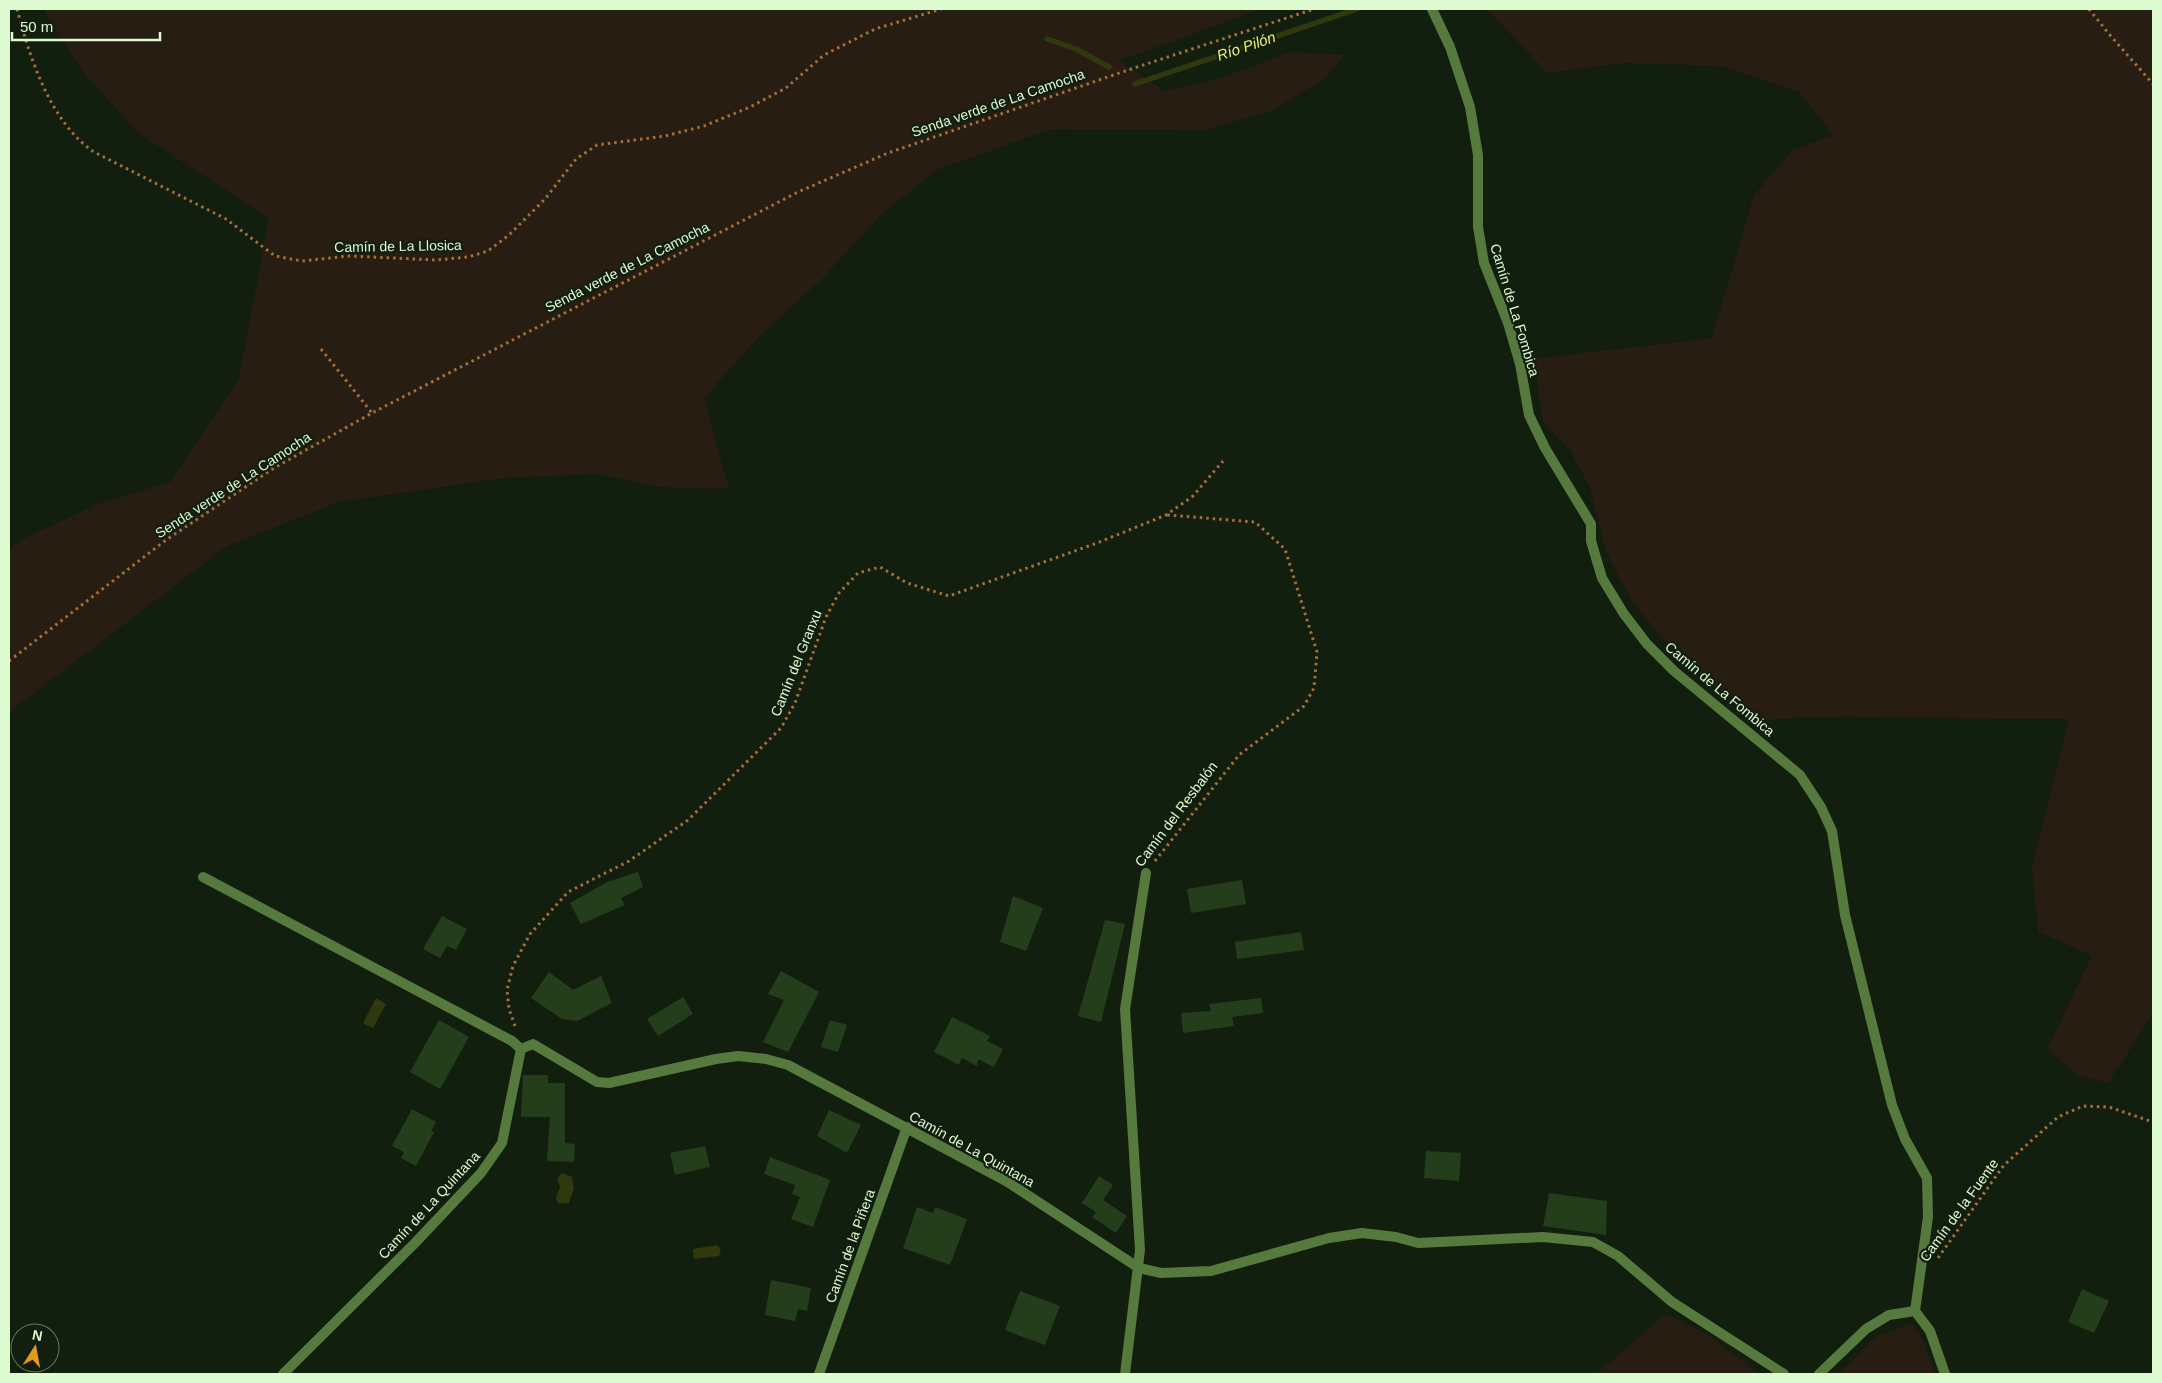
<svg xmlns="http://www.w3.org/2000/svg" width="2162" height="1383" font-family="Arial,sans-serif">
<style>
.green{fill:#281d12}
.water{fill:#30380e}
.lines{fill:none;stroke-linecap:round;stroke-linejoin:round}
.stream{stroke:#30380e;stroke-width:5.5}
.building{fill:#243e1c}
.path{stroke:#a66f39;stroke-width:3;stroke-dasharray:2.5 4;stroke-linecap:butt}
.lane{stroke:#56793e;stroke-width:10}
.street{stroke:#56793e;stroke-width:10}
.labels{text-anchor:middle;dominant-baseline:central;stroke-width:4.5;stroke-linejoin:round;paint-order:stroke}
.street-label{font-size:14px;fill:#defad1;stroke:#131f0e}
.water-label{font-size:15px;font-style:italic;fill:#eef069;stroke:#131f0e}
</style>
<rect width="100%" height="100%" fill="#131f0e"/>
<path class="green" d="M 44,9 L 1261,9 L 1119,61 L 1165,91 L 1221,78 L 1291,52 L 1344,55 L 1326,78 L 1273,110 L 1206,130 L 1051,129 L 937,170 L 883,213 L 820,281 L 758,338 L 704,398 L 729,489 L 657,487 L 598,474 L 503,478 L 339,502 L 227,546 L 9,712 L 9,549 L 27,537 L 100,503 L 170,482 L 239,378 L 269,218 L 138,133 L 87,76 L 51,23 Z
M 1486,9 L 2153,9 L 2153,1014 L 2108,1083 L 2080,1076 L 2047,1049 L 2092,956 L 2038,931 L 2032,868 L 2069,719 L 1812,717 L 1763,720 L 1686,666 L 1631,600 L 1605,549 L 1590,487 L 1570,450 L 1543,422 L 1534,359 L 1712,338 L 1754,195 L 1793,150 L 1833,135 L 1799,92 L 1721,66 L 1623,63 L 1548,73 Z
M 1666,1314 L 1707,1334 L 1760,1374 L 1596,1374 Z
M 1912,1323 L 1924,1342 L 1934,1374 L 1839,1374 L 1877,1336 Z"/>
<path class="water" d="M 376,998 L 386,1004 L 373,1028 L 363,1023 Z
M 562,1173 L 572,1177 L 574,1188 L 569,1203 L 558,1203 L 556,1198 L 560,1187 L 557,1179 Z
M 717,1245 L 721,1250 L 719,1256 L 694,1259 L 693,1249 Z"/>
<g class="lines">
<path class="stream" d="M 1047,39 L 1076,49 L 1109,67
M 1135,84 L 1357,9"/>
</g>
<path class="building" d="M 638,872 L 643,887 L 621,898 L 625,905 L 581,924 L 570,903 L 607,882 Z
M 1242,880 L 1246,904 L 1191,913 L 1187,889 Z
M 1013,896 L 1043,908 L 1026,951 L 1000,942 Z
M 442,916 L 467,929 L 456,950 L 447,946 L 440,958 L 423,949 Z
M 1105,920 L 1125,924 L 1101,1022 L 1078,1016 Z
M 1301,932 L 1304,950 L 1237,959 L 1235,942 Z
M 781,971 L 819,992 L 788,1052 L 763,1042 L 784,1000 L 768,994 Z
M 549,972 L 573,990 L 601,976 L 612,1003 L 577,1021 L 562,1019 L 531,998 Z
M 683,997 L 693,1014 L 658,1036 L 647,1019 Z
M 1261,998 L 1263,1013 L 1232,1017 L 1234,1026 L 1183,1033 L 1181,1013 L 1211,1011 L 1209,1004 Z
M 952,1017 L 990,1036 L 987,1041 L 1003,1049 L 994,1067 L 978,1059 L 977,1066 L 962,1058 L 959,1065 L 934,1052 Z
M 439,1020 L 469,1037 L 440,1089 L 410,1072 Z
M 830,1020 L 847,1025 L 838,1052 L 821,1047 Z
M 523,1075 L 548,1075 L 548,1083 L 565,1083 L 565,1143 L 575,1144 L 574,1162 L 547,1161 L 550,1117 L 521,1117 Z
M 412,1109 L 436,1122 L 431,1131 L 434,1132 L 416,1166 L 401,1158 L 404,1152 L 392,1146 Z
M 829,1110 L 861,1125 L 847,1153 L 817,1136 Z
M 705,1146 L 710,1167 L 675,1175 L 670,1153 Z
M 1426,1151 L 1461,1153 L 1459,1181 L 1424,1178 Z
M 770,1157 L 830,1180 L 813,1227 L 791,1219 L 800,1197 L 792,1194 L 795,1185 L 764,1174 Z
M 1099,1176 L 1113,1185 L 1103,1200 L 1127,1216 L 1116,1233 L 1092,1217 L 1096,1212 L 1082,1203 Z
M 1549,1193 L 1607,1201 L 1606,1235 L 1543,1226 Z
M 917,1207 L 933,1213 L 935,1207 L 967,1219 L 950,1265 L 903,1248 Z
M 771,1280 L 811,1288 L 807,1311 L 798,1309 L 795,1321 L 765,1315 Z
M 2082,1289 L 2109,1301 L 2094,1333 L 2068,1322 Z
M 1020,1291 L 1060,1306 L 1045,1345 L 1005,1330 Z"/>
<g class="lines">
<path class="path" d="M 17,9 C 30,58 50,122 94,152 L 226,219 L 275,256 L 302,261 L 349,256 L 437,260 L 468,257 L 488,251 L 509,235 L 545,199 L 576,159 L 597,145 L 665,136 L 704,126 L 750,107 L 786,88 L 824,55 L 875,29 L 941,9
M 2089,9 L 2109,34 L 2153,84
M 321,349 L 372,413
M 9,661 L 166,540 L 274,468 L 372,413 L 798,192 L 888,153 L 1128,70 L 1314,9
M 1155,861 L 1239,755 L 1304,706 L 1314,688 L 1317,652 L 1285,549 L 1255,522 L 1167,515
M 515,1026 L 509,1009 L 507,990 L 513,966 L 530,934 L 568,892 L 629,861 L 688,820 L 781,728 L 795,703 L 826,617 L 839,593 L 858,573 L 880,567 L 907,583 L 949,596 L 1097,543 L 1166,515 L 1193,496 L 1223,461
M 1938,1258 L 2004,1165 L 2058,1117 L 2083,1106 L 2109,1107 L 2153,1122"/>
<path class="lane" d="M 203,877 L 512,1041 L 521,1049"/>
<path class="street" d="M 1432,9 L 1450,47 L 1470,107 L 1478,155 L 1478,227 L 1484,263 L 1508,323 L 1520,364 L 1529,415 L 1545,448 L 1591,524 L 1591,541 L 1602,578 L 1624,614 L 1647,644 L 1674,671 L 1800,775 L 1821,807 L 1832,831 L 1845,915 L 1892,1105 L 1905,1139 L 1927,1178 L 1928,1217 L 1915,1311
M 1915,1311 L 1930,1331 L 1945,1374
M 283,1374 L 415,1243 L 481,1173 L 502,1143 L 521,1049 L 533,1044 L 597,1082 L 609,1083 L 716,1059 L 738,1056 L 766,1059 L 788,1065 L 1006,1181 L 1139,1268 L 1161,1273 L 1211,1271 L 1329,1238 L 1362,1233 L 1396,1237 L 1418,1243 L 1543,1237 L 1593,1242 L 1618,1256 L 1672,1302 L 1784,1374
M 819,1374 L 907,1127
M 1125,1374 L 1140,1250 L 1125,1009 L 1146,873
M 1819,1374 L 1866,1329 L 1889,1315 L 1915,1311"/>
</g>
<g class="labels">
<g class="street-label">
<text transform="translate(998 103) rotate(-19)">Senda verde de La Camocha</text>
<text transform="translate(398 246) rotate(-1)">Camín de La Llosica</text>
<text transform="translate(627 267) rotate(-27)">Senda verde de La Camocha</text>
<text transform="translate(1515 310) rotate(73)">Camín de La Fombica</text>
<text transform="translate(233 485) rotate(-33)">Senda verde de La Camocha</text>
<text transform="translate(796 663) rotate(-68)">Camín del Granxu</text>
<text transform="translate(1720 689) rotate(40)">Camín de La Fombica</text>
<text transform="translate(1176 814) rotate(-53)">Camín del Resbalón</text>
<text transform="translate(972 1149) rotate(29)">Camín de La Quintana</text>
<text transform="translate(429 1205) rotate(-47)">Camín de La Quintana</text>
<text transform="translate(1959 1210) rotate(-54)">Camín de la Fuente</text>
<text transform="translate(850 1246) rotate(-70)">Camín de la Piñera</text>
</g>
<g class="water-label">
<text transform="translate(1246 46) rotate(-19)">Río Pilón</text>
</g>
</g>
<rect width="2162" height="1383" fill="none" stroke="#defad1" stroke-width="20"/>
<g transform="translate(35 1348) rotate(11)"><circle r="24" fill="#131f0e" stroke="#64775c"/>
<path d="M0-4L9 19L0 12L-9 19Z" fill="#e19b16"/>
<text y="-8" font-size="14" font-weight="bold" text-anchor="middle" fill="#defad1">N</text>
</g>
<path d="M12 32v8h148v-8" fill="none" stroke="#defad1" stroke-width="2.5"/>
<text x="20" y="32" font-size="15" fill="#defad1" stroke="#131f0e" stroke-width="4" paint-order="stroke">50 m</text>
</svg>
